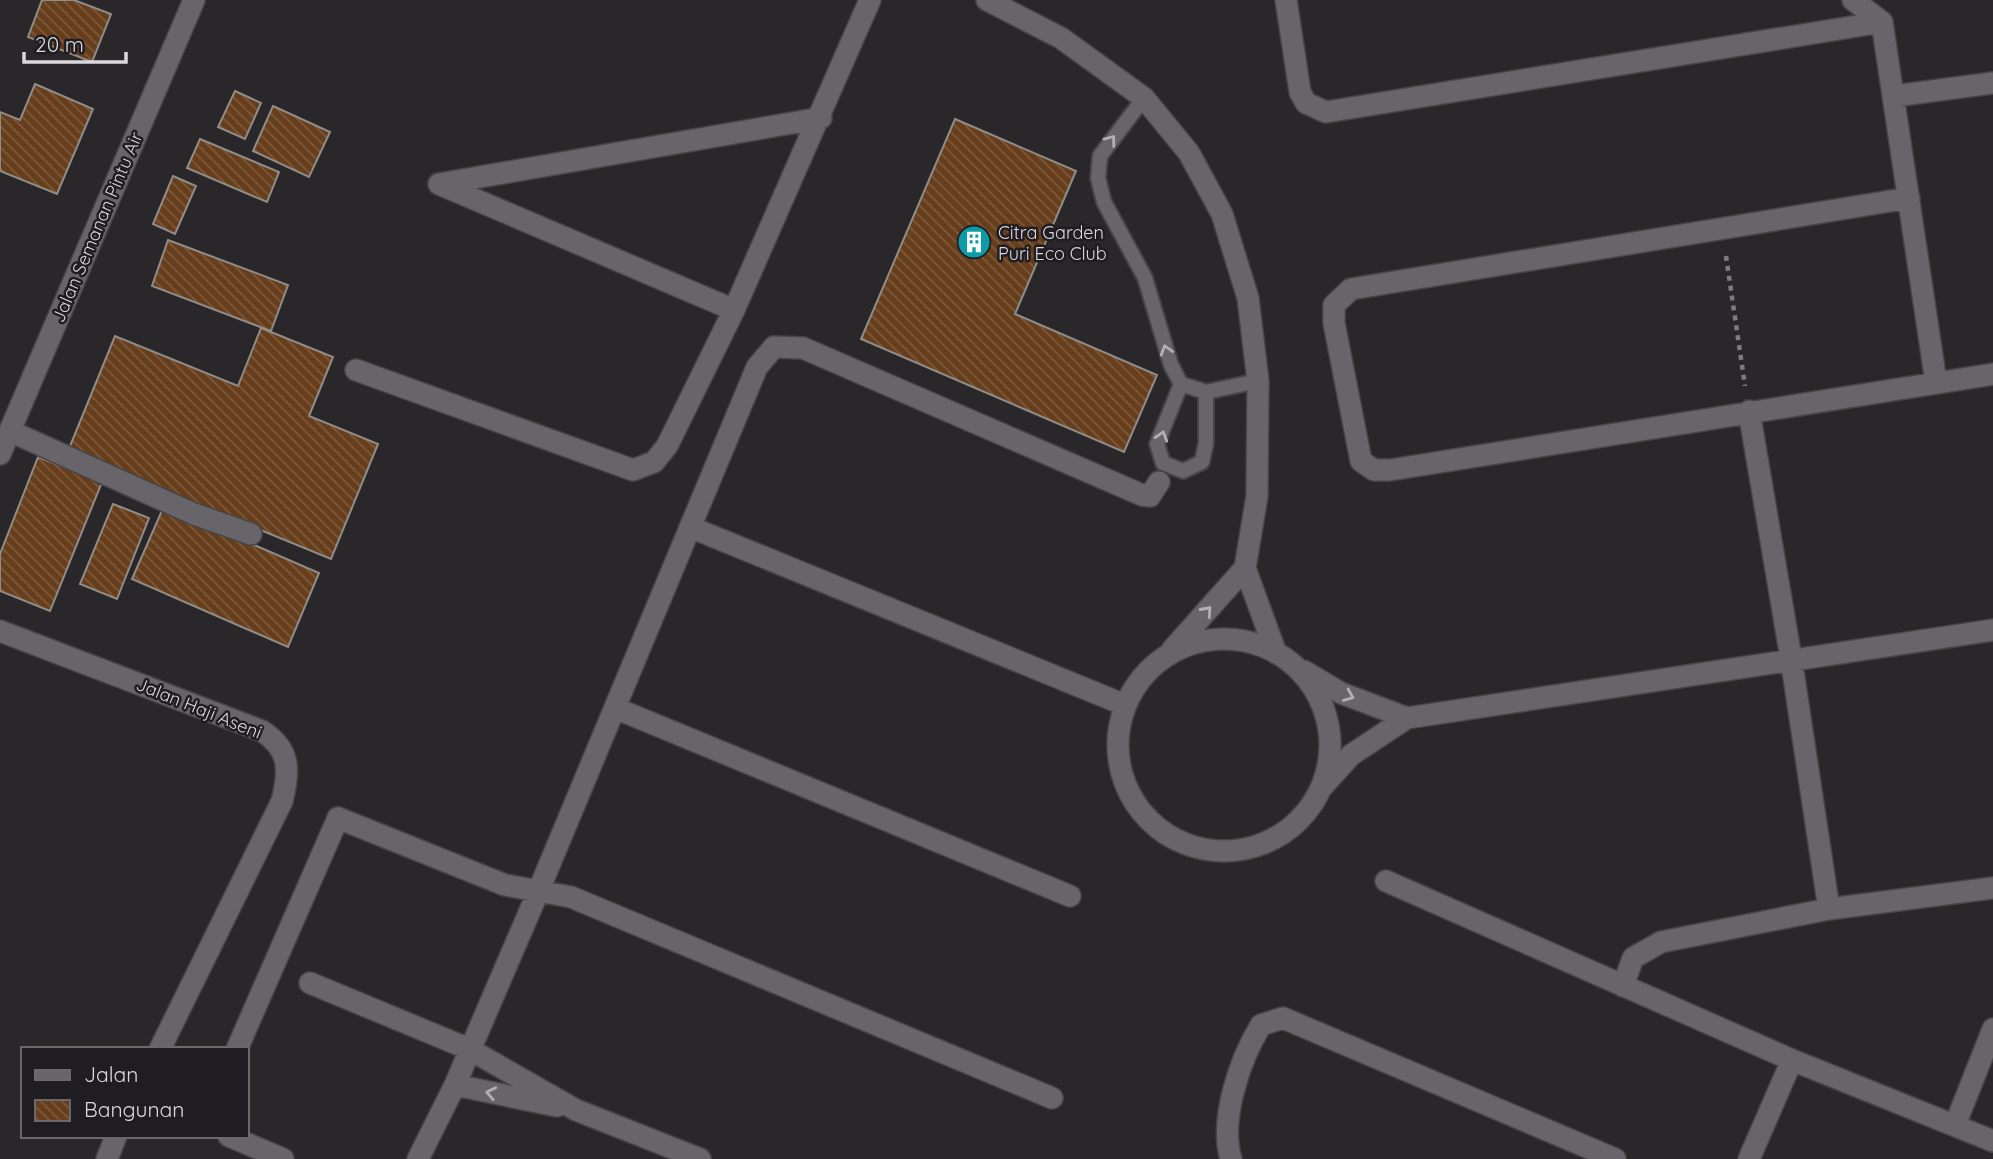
<svg xmlns="http://www.w3.org/2000/svg" width="1993" height="1159" font-family="Quicksand,sans-serif">
<style>
.building{fill:url(#building-back-hatch);stroke:#908c88;stroke-width:2}
.lines{fill:none;stroke-linecap:round;stroke-linejoin:round}
.service-casing{stroke:#464447;stroke-width:18}
.pedestrian-casing{stroke:#464447;stroke-width:24}
.minor-casing{stroke:#464447;stroke-width:24}
.path{stroke:#7d7b7e;stroke-width:4.5;stroke-dasharray:5 5;stroke-linecap:butt}
.service{stroke:#676569;stroke-width:14}
.pedestrian{stroke:#676569;stroke-width:21}
.minor{stroke:#676569;stroke-width:21}
.oneway{stroke:#b2b0b3}
.labels{text-anchor:middle;dominant-baseline:central;stroke-width:5;stroke-linejoin:round;paint-order:stroke}
.street-label{font-size:18px;fill:#dad8db;stroke:#1f1d21}
.poi-label{font-size:18px;fill:#dad8db;stroke:#1f1d21;text-anchor:start}
</style>
<defs>
<pattern id="building-back-hatch" width="6" height="6" patternUnits="userSpaceOnUse" patternTransform="scale(1.75)"><rect width="6" height="6" fill="#673e1c"/><path d="M-1 5l2 2M0 0l6 6M5-1l2 2" fill="none" stroke="#7c593c"/></pattern>
</defs>
<rect width="100%" height="100%" fill="#29272a"/>
<path class="building" d="M 42,0 L 74,0 L 111,14 L 92,62 L 28,37 Z
M 35,84 L 93,109 L 57,194 L 0,171 L 0,112 L 20,120 Z
M 235,91 L 261,103 L 245,139 L 218,127 Z
M 273,106 L 330,132 L 309,177 L 253,151 Z
M 955,119 L 1076,171 L 1015,314 L 1157,375 L 1124,452 L 861,339 Z
M 200,139 L 279,172 L 267,202 L 187,168 Z
M 173,176 L 196,186 L 175,234 L 153,224 Z
M 168,240 L 288,285 L 271,331 L 152,286 Z
M 261,328 L 333,357 L 309,416 L 378,444 L 331,559 L 68,451 L 115,336 L 238,386 Z
M 38,457 L 102,482 L 50,611 L 0,591 L 0,554 Z
M 113,504 L 149,518 L 117,599 L 80,584 Z
M 164,506 L 319,573 L 288,647 L 132,579 Z"/>
<g class="lines">
<defs>
<path id="service" d="M 1144,98 L 1100,156 L 1098,178 L 1104,202 L 1145,278 L 1171,365 L 1181,384 L 1206,392 L 1258,381
M 1181,384 L 1157,444 L 1163,463 L 1183,471 L 1202,462 L 1206,443 L 1206,392"/>
<path id="pedestrian" d="M 237,1049 L 338,818"/>
<path id="minor" d="M 987,0 L 1061,38 L 1144,98 L 1189,153 L 1222,214 L 1248,298 L 1258,381 L 1257,496 L 1245,568 L 1276,653
M 1286,0 L 1300,92 L 1306,103 L 1326,112 L 1882,22
M 1853,0 L 1882,22 L 1936,382
M 1894,96 L 1993,83
M 439,184 L 821,118
M 439,184 L 734,310
M 1909,198 L 1351,289 L 1334,305 L 1334,323 L 1361,461 L 1374,470 L 1390,470 L 1993,374
M 356,370 L 633,470 L 654,462 L 667,446 L 734,310 L 870,0
M 1749,411 L 1791,658 L 1829,909
M 10,431 L 194,514 L 251,534
M 0,454 L 194,0
M 690,527 L 1125,705
M 0,631 L 262,731 C 290,749 290,770 282,801 L 160,1049
M1118 745a106 106 0 1 1 212 0a106 106 0 1 1-212 0Z
M 1172,650 L 1245,568
M 1304,671 L 1341,693 L 1407,718
M 615,708 L 1070,896
M 1322,787 L 1351,755 L 1407,718 L 1993,630
M 338,818 L 505,885 L 571,897 L 1052,1098
M 1386,881 L 1792,1060 L 1993,1141
M 310,983 L 469,1049 L 576,1110 L 700,1159
M 1623,986 L 1633,958 L 1661,942 L 1829,909 L 1993,888
M 455,1085 L 557,1106
M 1955,1125 L 1993,1029
M 229,1136 L 283,1159
M 107,1159 L 116,1136
M 418,1159 L 455,1085 L 538,892 L 757,367 L 774,347 L 803,348 L 1142,495 L 1150,496 L 1159,482
M 1231,1159 C 1219,1120 1240,1059 1261,1025 L 1283,1018 L 1615,1159
M 1749,1159 L 1792,1060"/>
</defs>
<use href="#service" class="service-casing"/>
<use href="#pedestrian" class="pedestrian-casing"/>
<use href="#minor" class="minor-casing"/>
<path class="path" d="M 1726,256 L 1745,386"/>
<use href="#service" class="service"/>
<use href="#pedestrian" class="pedestrian"/>
<use href="#minor" class="minor"/>
</g>
<defs><path id="oneway-chevron" d="M-2-3.5L2.5 0L-2 3.5" fill="none" stroke-width="1.6" stroke-linecap="round" stroke-linejoin="round" transform="scale(1.75)"/></defs>
<g class="oneway">
<use href="#oneway-chevron" transform="translate(1111 140) rotate(-53)"/>
<use href="#oneway-chevron" transform="translate(1166 350) rotate(-107)"/>
<use href="#oneway-chevron" transform="translate(1162 436) rotate(-73)"/>
<use href="#oneway-chevron" transform="translate(1207 611) rotate(-48)"/>
<use href="#oneway-chevron" transform="translate(1349 696) rotate(22)"/>
<use href="#oneway-chevron" transform="translate(491 1093) rotate(-168)"/>
</g>
<defs>
<symbol id="building-disc" viewBox="-11 -11 22 22"><circle r="9.5" fill="#0f9aa8" stroke="#1f1d21"/><path d="M-4-6H4V6H1V3H-1V6H-4ZM-2.5-4.3h1.7v1.8h-1.7ZM.8-4.3h1.7v1.8H.8ZM-2.5-1h1.7V.8h-1.7ZM.8-1h1.7V.8H.8Z" fill="#fff"/></symbol>
</defs>
<g fill-rule="evenodd">
<use href="#building-disc" x="955" y="223" width="38" height="38"/>
</g>
<g class="labels">
<g class="street-label">
<text transform="translate(97 227) rotate(-67)">Jalan Semanan Pintu Air</text>
<text transform="translate(199 708) rotate(22)">Jalan Haji Aseni</text>
</g>
<g class="poi-label">
<text x="998" y="232">Citra Garden<tspan x="998" dy="21">Puri Eco Club</tspan></text>
</g>
</g>
<rect x="21" y="1047" width="228" height="91" fill="#1f1d21" stroke="#6a686b" stroke-width="2"/>
<rect x="35" y="1070" width="35" height="10" fill="#676569" stroke="#6a686b" stroke-width="2"/>
<text x="84" y="1082" font-size="21" fill="#dad8db">Jalan</text>
<rect x="35" y="1100" width="35" height="21" fill="url(#building-back-hatch)" stroke="#6a686b" stroke-width="2"/>
<text x="84" y="1117" font-size="21" fill="#dad8db">Bangunan</text>
<path d="M24 52v10h102v-10" fill="none" stroke="#dad8db" stroke-width="3.5"/>
<text x="35" y="52" font-size="21" fill="#dad8db" stroke="#1f1d21" stroke-width="5" paint-order="stroke">20 m</text>
</svg>
